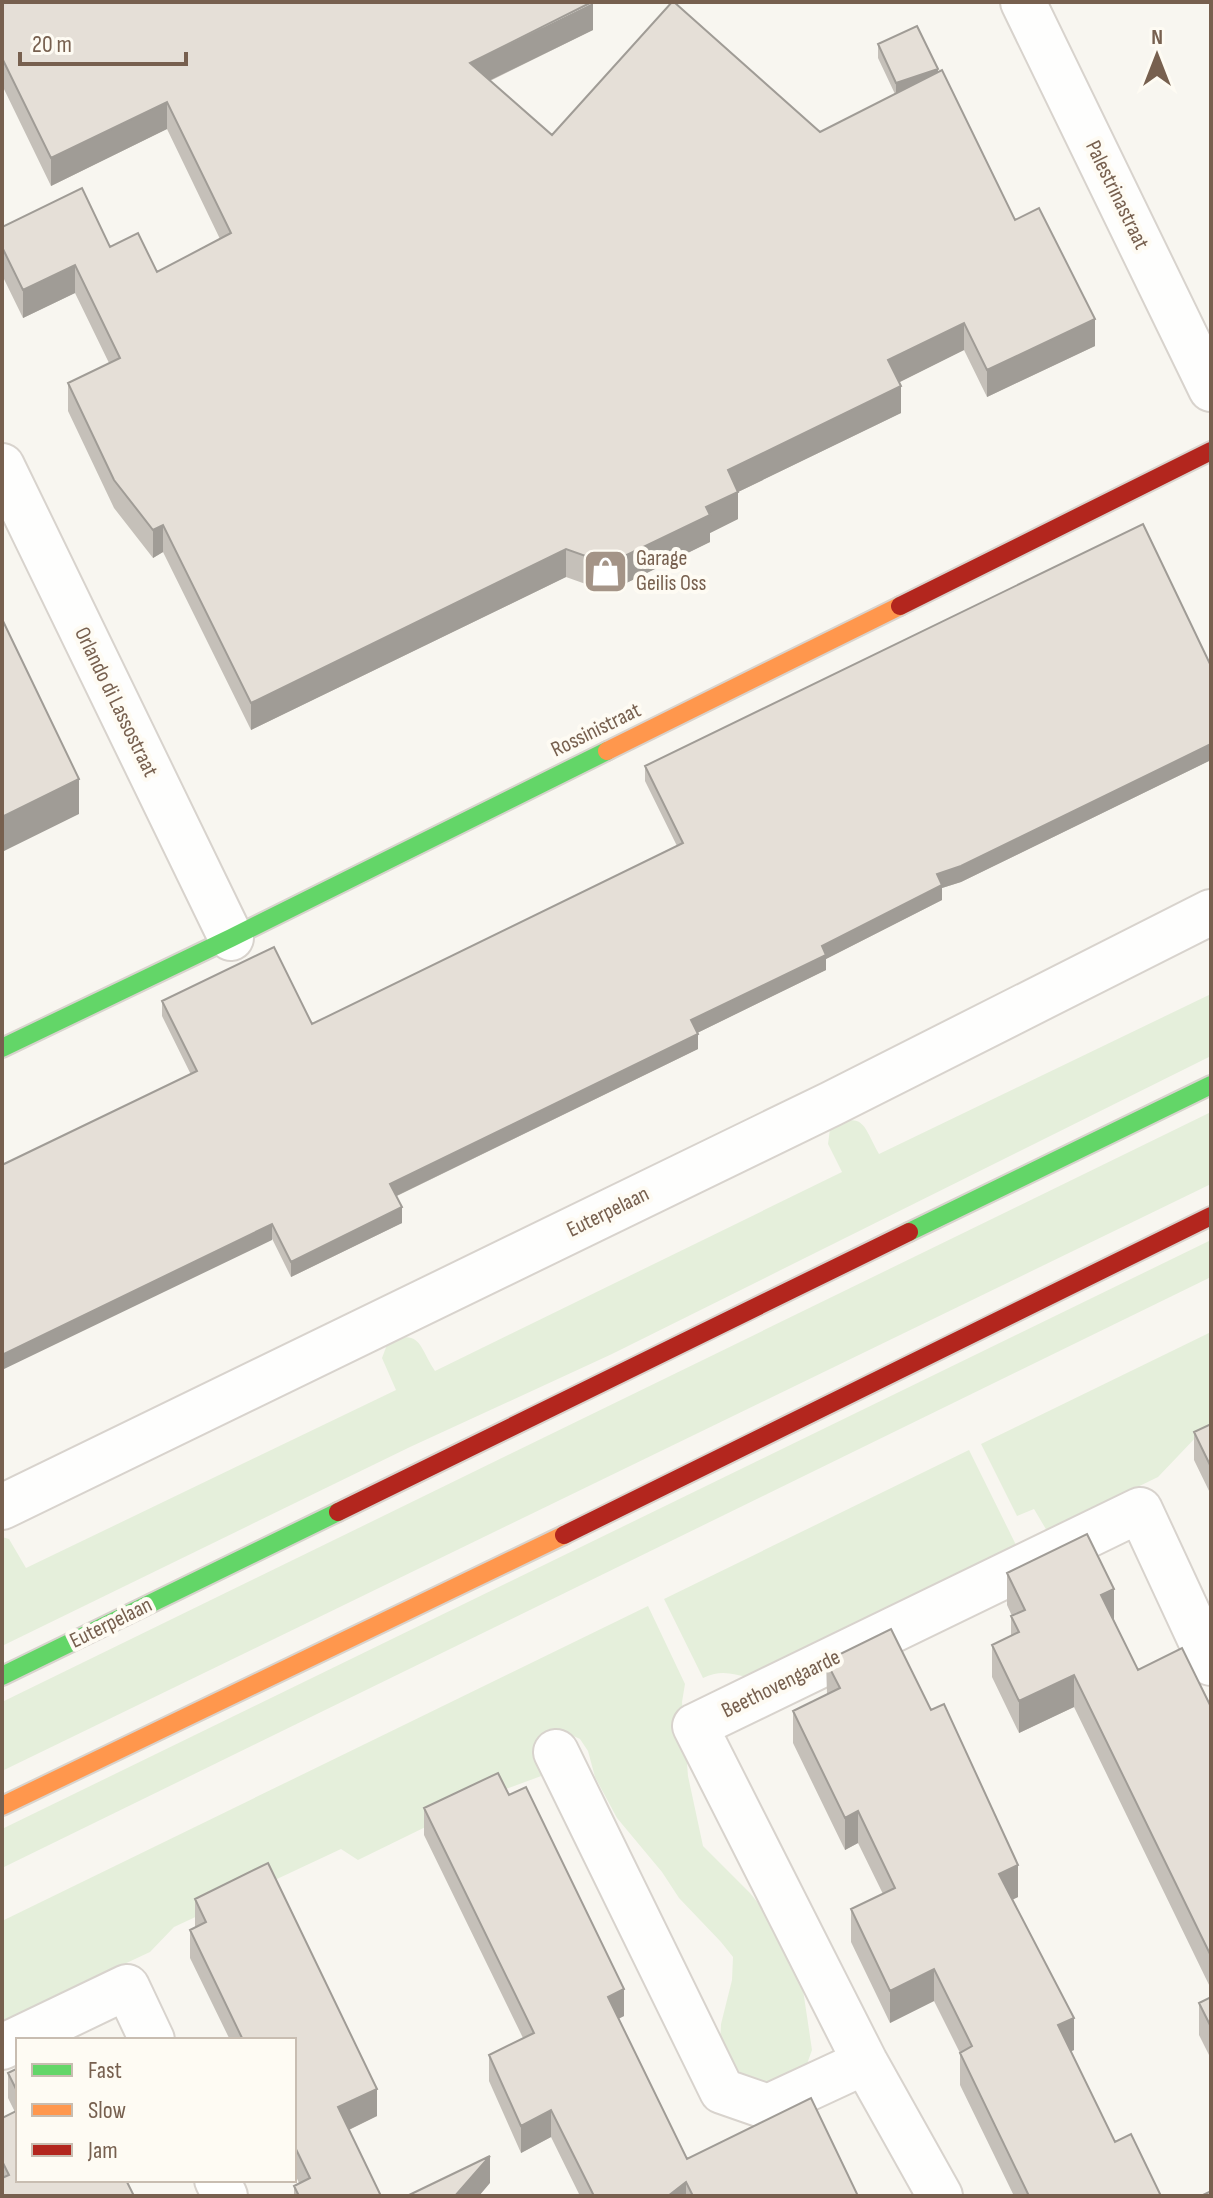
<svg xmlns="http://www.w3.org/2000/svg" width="1213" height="2198" font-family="'Sofia Sans Condensed',sans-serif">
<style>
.green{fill:#e5efdb}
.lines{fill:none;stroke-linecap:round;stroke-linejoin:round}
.street-casing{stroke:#d8d3cd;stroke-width:48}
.fast-casing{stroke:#d8d3cd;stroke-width:22}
.slow-casing{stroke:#d8d3cd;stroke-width:22}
.jam-casing{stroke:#d8d3cd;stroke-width:22}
.street{stroke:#fefefd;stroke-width:44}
.fast{stroke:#63d668;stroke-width:18}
.slow{stroke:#ff974d;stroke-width:18}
.jam{stroke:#b3261e;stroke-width:18}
.wall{fill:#c5c0b9}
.shaded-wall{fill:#a09c96}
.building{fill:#e5dfd7;stroke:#a09c96;stroke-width:2}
.labels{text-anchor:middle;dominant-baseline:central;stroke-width:8;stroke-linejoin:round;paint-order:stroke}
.street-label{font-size:22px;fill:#77604f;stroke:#fefbf3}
.poi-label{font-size:22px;fill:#77604f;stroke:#fefbf3;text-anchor:start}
</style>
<rect width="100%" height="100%" fill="#f8f6f0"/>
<path class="green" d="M 1211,994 L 1211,1056 L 612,1354 L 410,1447 L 2,1646 L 2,1537 L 9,1539 L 26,1568 L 396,1390 L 382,1358 L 388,1342 C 421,1328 419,1347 435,1371 L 842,1172 L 828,1144 L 830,1129 C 864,1108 864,1128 879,1154 Z
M 1211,1112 L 1211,1184 L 2,1771 L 2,1702 Z
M 1211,1240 L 1211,1277 L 2,1868 L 2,1829 Z
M 1211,1332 L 1211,1428 L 1199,1434 L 1158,1477 L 1047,1531 L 1034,1509 L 1017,1516 L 981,1444 Z
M 969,1450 L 1023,1559 L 749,1678 C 732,1673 719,1670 703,1678 L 664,1599 Z
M 648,1606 L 685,1684 L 682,1702 L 688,1776 L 703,1846 L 750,1893 L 766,1913 L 802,1983 L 812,2050 L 807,2064 L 793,2078 L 761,2082 L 743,2075 L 729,2062 L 720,2044 L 721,2024 L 732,1980 L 733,1957 L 721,1942 L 679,1898 L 662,1872 L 617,1818 L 595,1777 L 588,1751 L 580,1739 L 569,1734 L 557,1734 L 544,1775 L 495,1793 L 358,1860 L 341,1849 L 174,1927 L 150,1952 L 88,1981 L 2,2038 L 2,1921 Z"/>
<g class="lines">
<defs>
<path id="street" d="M 1023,2 L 1211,389
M 2,466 L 231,938
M 2,1507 L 831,1104 L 1211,912
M 556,1752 L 722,2091 L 768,2107 L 865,2062
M 2,2047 L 127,1987 L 152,2040
M 217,2180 L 225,2196
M 940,2196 L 865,2062 L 695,1726 L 1140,1510 L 1211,1663"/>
<path id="fast" d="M 2,1048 L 231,938 L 607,751
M 909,1232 L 1211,1085
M 2,1676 L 338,1512"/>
<path id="slow" d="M 607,751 L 900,606
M 2,1806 L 564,1535"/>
<path id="jam" d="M 900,606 L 1211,451
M 338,1512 L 909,1232
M 564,1535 L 1211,1216"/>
</defs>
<use href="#street" class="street-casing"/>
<use href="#fast" class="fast-casing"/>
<use href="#slow" class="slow-casing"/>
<use href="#jam" class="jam-casing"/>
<use href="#street" class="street"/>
<use href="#fast" class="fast"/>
<use href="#slow" class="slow"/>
<use href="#jam" class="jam"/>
</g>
<path class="wall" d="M 2,2 L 593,30 L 490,81 L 552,135 L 820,132 L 895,94 L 878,58 L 878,44 L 938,72 L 1015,220 L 1095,346 L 987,397 L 964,350 L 899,382 L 901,413 L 738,492 L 738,519 L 710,533 L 710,542 L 608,592 L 566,577 L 251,730 L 163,552 L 153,558 L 114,508 L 68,411 L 68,383 L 109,363 L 75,293 L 23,318 L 2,275 L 2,227 L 110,247 L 157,272 L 220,239 L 167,129 L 51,186 L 2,85 Z
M 1211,666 L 1211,760 L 961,882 L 942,888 L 942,900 L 826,959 L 826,970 L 697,1033 L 698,1049 L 397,1196 L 402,1223 L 291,1277 L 162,1016 L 162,1001 L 312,1024 L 677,846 L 645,781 L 645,766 Z
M 1211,1424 L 1211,1495 L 1194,1460 L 1194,1432 Z
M 1007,1573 L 1114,1620 L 1138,1670 L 1211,1707 L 1211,1989 L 1074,1707 L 1019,1733 L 992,1677 L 992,1645 L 1011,1636 L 1011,1616 L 1012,1616 L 1007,1605 Z
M 826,1661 L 1018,1897 L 1012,1900 L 1074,2050 L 1071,2051 L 1115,2142 L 1161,2196 L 1014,2196 L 960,2085 L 960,2053 L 934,2001 L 890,2023 L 851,1942 L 851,1909 L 883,1894 L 858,1843 L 845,1850 L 793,1743 L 793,1711 L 827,1694 Z
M 509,1795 L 624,2016 L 618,2019 L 687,2159 L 858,2196 L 580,2196 L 551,2137 L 521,2153 L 489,2081 L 489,2055 L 523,2038 L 424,1835 L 424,1808 Z
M 195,1899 L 377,2116 L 349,2130 L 381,2196 L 294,2196 L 294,2186 L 299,2183 L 294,2172 L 294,2040 L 230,2040 L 190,1958 L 190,1930 L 195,1928 Z
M 1211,1997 L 1211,2059 L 1199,2035 L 1199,2003 Z
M 18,2068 L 18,2180 L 2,2196 L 2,2118 L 15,2112 L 8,2098 L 8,2073 Z"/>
<path class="shaded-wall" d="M 593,3 L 593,30 L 470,90 L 470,63 Z
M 938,69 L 938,83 L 896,96 L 896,83 Z
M 167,102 L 167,129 L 51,186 L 51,158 Z
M 75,265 L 75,293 L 23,318 L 23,290 Z
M 1095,319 L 1095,346 L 987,397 L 987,370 Z
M 964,323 L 964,350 L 888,388 L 888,360 Z
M 901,386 L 901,413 L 738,492 L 738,519 L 710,533 L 710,542 L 608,592 L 608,564 L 706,507 L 728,470 Z
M 163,525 L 163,552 L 153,558 L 153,530 Z
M 566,549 L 566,577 L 251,730 L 251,703 Z
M 1211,744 L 1211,760 L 961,882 L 942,888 L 942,900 L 826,959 L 826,970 L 691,1036 L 691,1020 L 822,946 L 937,874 Z
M 79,779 L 79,814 L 2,852 L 2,817 Z
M 698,1034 L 698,1049 L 390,1199 L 390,1184 Z
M 402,1207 L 402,1223 L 291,1277 L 291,1262 Z
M 272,1224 L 272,1240 L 2,1370 L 2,1355 Z
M 1114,1589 L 1114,1621 L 1101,1595 Z
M 1074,1675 L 1074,1707 L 1019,1733 L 1019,1701 Z
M 858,1811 L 858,1843 L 845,1850 L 845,1818 Z
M 1018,1865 L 1018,1897 L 999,1906 L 999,1874 Z
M 934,1969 L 934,2001 L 890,2023 L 890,1991 Z
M 624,1989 L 624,2016 L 608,2024 L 608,1997 Z
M 1074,2018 L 1074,2050 L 1058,2057 L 1058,2025 Z
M 377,2089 L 377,2116 L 338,2135 L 338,2107 Z
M 551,2110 L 551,2137 L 521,2153 L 521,2126 Z
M 490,2156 L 490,2183 L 479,2196 L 455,2196 Z
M 686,2182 L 686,2196 L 668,2196 Z"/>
<path class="building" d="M 2,2 L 592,2 L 470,63 L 552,135 L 672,2 L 674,2 L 820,132 L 942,70 L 1015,220 L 1039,208 L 1095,319 L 987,370 L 964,323 L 888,360 L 901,386 L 728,470 L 738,492 L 706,507 L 710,515 L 608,564 L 566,549 L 251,703 L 163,525 L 153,530 L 114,480 L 68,383 L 120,358 L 75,265 L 23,290 L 2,247 L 2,227 L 82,188 L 110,247 L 138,233 L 157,272 L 231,233 L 167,102 L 51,158 L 2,58 Z
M 917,26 L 938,69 L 896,83 L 878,44 Z
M 1143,524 L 1211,666 L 1211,744 L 961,866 L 937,874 L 942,885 L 822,946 L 826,955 L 691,1020 L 698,1034 L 390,1184 L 402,1207 L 291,1262 L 272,1224 L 2,1355 L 2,1165 L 197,1071 L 162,1001 L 274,947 L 312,1024 L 683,843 L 645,766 Z
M 2,619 L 79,779 L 2,817 Z
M 1211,1424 L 1211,1467 L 1194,1432 Z
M 1087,1534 L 1114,1589 L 1101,1595 L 1138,1670 L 1182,1648 L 1211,1707 L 1211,1956 L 1074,1675 L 1019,1701 L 992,1645 L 1019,1632 L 1011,1616 L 1025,1610 L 1007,1573 Z
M 891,1629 L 931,1710 L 944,1704 L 1018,1865 L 999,1874 L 1074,2018 L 1058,2025 L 1115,2142 L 1131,2134 L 1161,2196 L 1029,2196 L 960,2053 L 972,2046 L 934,1969 L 890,1991 L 851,1909 L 895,1888 L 858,1811 L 845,1818 L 793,1711 L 840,1688 L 826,1661 Z
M 498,1773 L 509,1795 L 526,1787 L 624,1989 L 608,1997 L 687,2159 L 811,2098 L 858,2196 L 693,2196 L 686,2182 L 668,2196 L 594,2196 L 551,2110 L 521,2126 L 489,2055 L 534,2033 L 424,1808 Z
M 268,1863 L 377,2089 L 338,2107 L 381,2196 L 299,2196 L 294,2186 L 310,2178 L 294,2145 L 294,2040 L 243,2040 L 190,1930 L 206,1922 L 195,1899 Z
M 1211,1997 L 1211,2027 L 1199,2003 Z
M 18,2068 L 18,2093 L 8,2073 Z
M 18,2110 L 18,2180 L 126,2180 L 134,2196 L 2,2196 L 2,2178 L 9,2175 L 2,2161 L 2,2118 Z
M 490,2156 L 455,2196 L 407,2196 Z
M 1211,2191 L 1211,2196 L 1201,2196 Z"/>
<defs>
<symbol id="shop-square" viewBox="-11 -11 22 22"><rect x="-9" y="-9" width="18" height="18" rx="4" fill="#a49487" stroke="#fefbf3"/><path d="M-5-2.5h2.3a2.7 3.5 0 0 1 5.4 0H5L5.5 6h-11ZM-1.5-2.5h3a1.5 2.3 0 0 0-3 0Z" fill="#fff"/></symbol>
</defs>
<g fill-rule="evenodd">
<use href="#shop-square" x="580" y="546" width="51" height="51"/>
</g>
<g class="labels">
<g class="street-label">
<text transform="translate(1117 195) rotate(64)">Palestrinastraat</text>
<text transform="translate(116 702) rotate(64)">Orlando di Lassostraat</text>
<text transform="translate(596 730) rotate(-26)">Rossinistraat</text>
<text transform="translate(608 1212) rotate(-26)">Euterpelaan</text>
<text transform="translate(111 1623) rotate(-26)">Euterpelaan</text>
<text transform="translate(781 1684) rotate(-26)">Beethovengaarde</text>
</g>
<g class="poi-label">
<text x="636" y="558">Garage<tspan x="636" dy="25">Geilis Oss</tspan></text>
</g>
</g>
<rect width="1213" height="2198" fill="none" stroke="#77604f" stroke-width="8"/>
<rect x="16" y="2038" width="280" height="144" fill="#fefbf3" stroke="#c8bdb1" stroke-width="2"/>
<rect x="32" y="2064" width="40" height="12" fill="#63d668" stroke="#c8bdb1" stroke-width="2"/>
<text x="88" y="2078" font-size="24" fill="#77604f">Fast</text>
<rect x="32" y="2104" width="40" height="12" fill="#ff974d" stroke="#c8bdb1" stroke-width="2"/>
<text x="88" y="2118" font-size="24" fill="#77604f">Slow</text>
<rect x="32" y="2144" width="40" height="12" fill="#b3261e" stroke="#c8bdb1" stroke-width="2"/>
<text x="88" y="2158" font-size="24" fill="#77604f">Jam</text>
<g transform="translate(1157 56)" stroke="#fefbf3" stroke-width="6" paint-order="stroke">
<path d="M0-6L14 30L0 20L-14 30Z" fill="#77604f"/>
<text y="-12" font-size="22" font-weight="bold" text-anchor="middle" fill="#77604f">N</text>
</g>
<path d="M20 52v12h166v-12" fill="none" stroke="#77604f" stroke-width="4"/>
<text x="32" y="52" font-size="24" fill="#77604f" stroke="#fefbf3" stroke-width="6" paint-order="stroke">20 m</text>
</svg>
